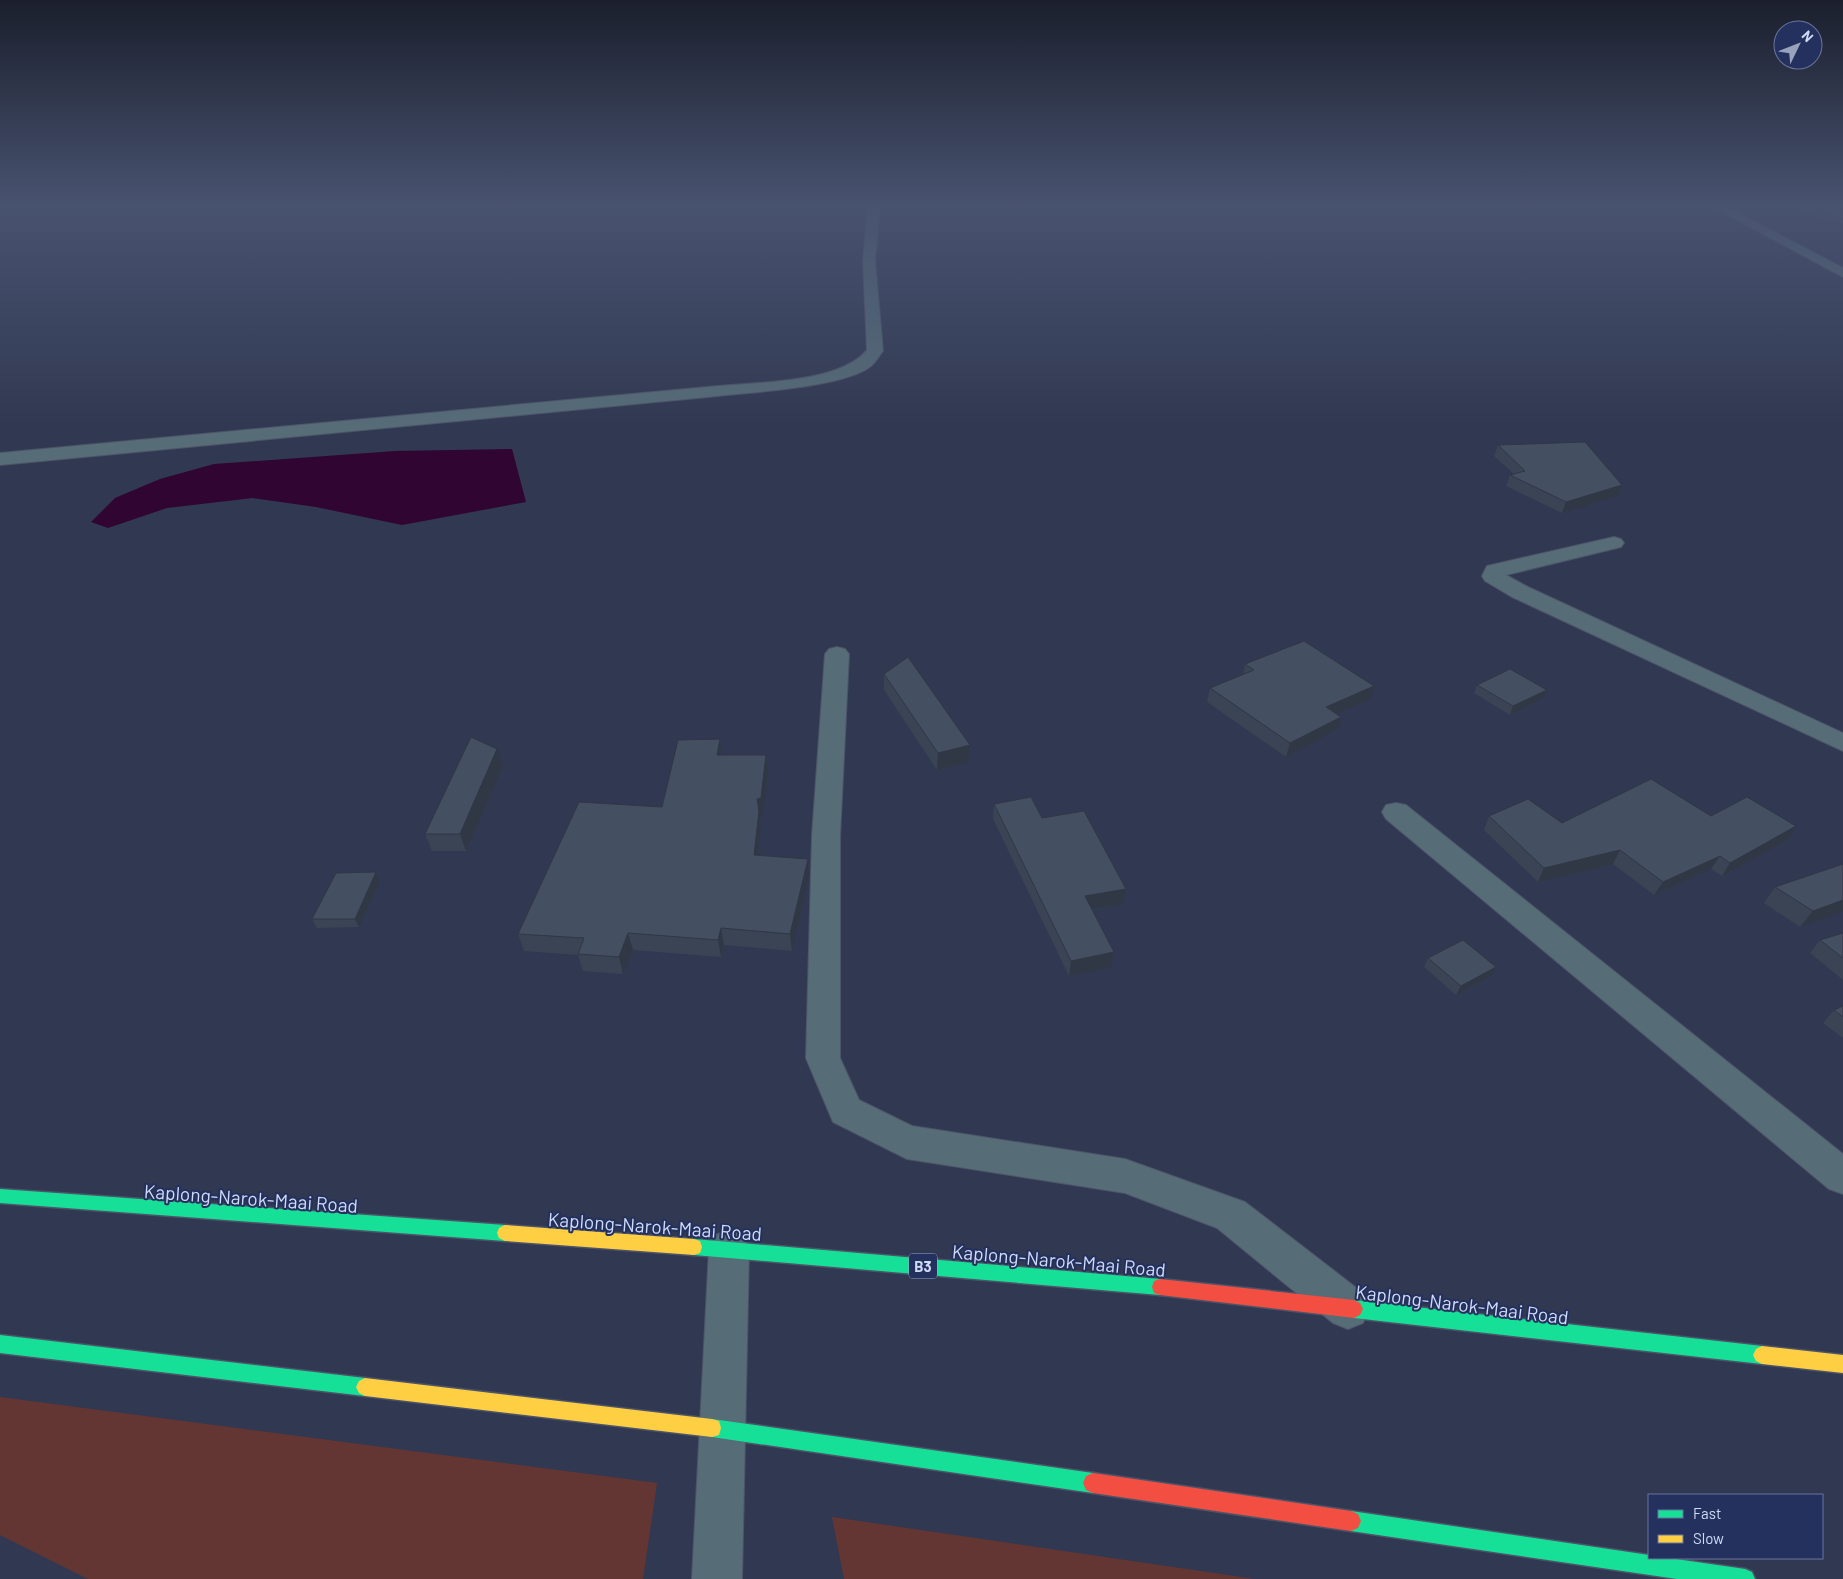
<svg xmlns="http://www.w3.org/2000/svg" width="1843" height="1579" font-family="Barlow,sans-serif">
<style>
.green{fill:#643633}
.water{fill:#300531}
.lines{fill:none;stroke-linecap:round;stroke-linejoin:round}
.street-casing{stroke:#4d5469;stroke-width:2}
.fast-casing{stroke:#4d5469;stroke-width:3}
.slow-casing{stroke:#4d5469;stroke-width:3}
.jam-casing{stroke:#4d5469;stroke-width:3}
.street{fill:#566c77;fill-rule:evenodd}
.fast{fill:#16e098;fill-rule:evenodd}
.slow{fill:#ffcf43;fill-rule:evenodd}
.jam{fill:#f24e42;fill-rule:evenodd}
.wall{fill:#3a4454}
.shaded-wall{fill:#303745}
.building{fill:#444f62;stroke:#303745}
.labels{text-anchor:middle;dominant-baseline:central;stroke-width:4;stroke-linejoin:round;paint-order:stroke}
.shield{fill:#24315e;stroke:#9ca8c9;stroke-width:1}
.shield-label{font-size:15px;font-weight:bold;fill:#d0dbf7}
.near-street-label{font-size:19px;fill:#d0dbf7;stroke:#24315e}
</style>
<rect width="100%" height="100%" fill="#313851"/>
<path class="green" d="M 0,1397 L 657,1483 L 643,1579 L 88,1579 L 0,1535 Z
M 832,1517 L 1255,1579 L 844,1579 Z"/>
<path class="water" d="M 512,449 L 526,502 L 402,525 L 316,507 L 253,498 L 167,508 L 108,528 L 91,522 L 115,498 L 160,479 L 214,464 L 395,451 Z"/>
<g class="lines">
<defs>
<path id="street" d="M 868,207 L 880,207 L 875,261 L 883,351 C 879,356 875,363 871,366 C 846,387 752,392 718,396 L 0,465 L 0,453 L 718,386 C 759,382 840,383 867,350 L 863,261 Z
M 1713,207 L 1727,207 L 1843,268 L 1843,277 Z
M 1614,537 L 1621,539 L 1624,543 L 1621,547 L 1506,575 L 1528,587 L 1843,733 L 1843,751 L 1512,597 L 1485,581 L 1482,576 L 1487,566 Z
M 837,647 L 845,649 L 849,654 L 840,836 L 840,1058 L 859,1100 L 912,1126 L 1125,1159 L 1231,1197 L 1245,1202 L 1363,1293 L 1369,1308 L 1363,1323 L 1348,1329 L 1333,1323 L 1217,1228 L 1125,1193 L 907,1159 L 833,1122 L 806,1058 L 812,836 L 825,654 L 829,649 Z
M 1396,803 L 1406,805 L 1843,1154 L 1843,1194 L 1829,1189 L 1386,819 L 1382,812 L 1386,805 Z
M 729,1230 L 743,1235 L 749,1249 L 742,1579 L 692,1579 L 709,1249 L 715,1235 Z"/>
<path id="fast" d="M 0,1189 L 505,1225 L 511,1228 L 513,1233 L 511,1238 L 505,1241 L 0,1203 Z
M 694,1239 L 1160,1279 L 1166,1281 L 1168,1287 L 1166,1293 L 1160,1295 L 694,1255 L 688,1253 L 686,1247 L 688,1241 Z
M 1354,1300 L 1762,1346 L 1768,1349 L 1771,1355 L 1768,1361 L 1762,1364 L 1354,1318 L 1348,1315 L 1345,1309 L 1348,1303 Z
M 0,1335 L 365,1378 L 371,1381 L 374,1387 L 371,1393 L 365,1396 L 0,1353 Z
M 712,1419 L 1093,1473 L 1100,1476 L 1103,1483 L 1100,1490 L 1093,1493 L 712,1437 L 705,1435 L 703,1428 L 705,1421 Z
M 1351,1511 L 1649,1555 L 1649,1558 L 1669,1558 L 1745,1569 L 1752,1572 L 1755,1579 L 1677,1579 L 1351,1531 L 1344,1528 L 1341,1521 L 1344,1514 Z"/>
<path id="slow" d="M 505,1225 L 694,1239 L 700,1241 L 702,1247 L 700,1253 L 694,1255 L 505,1241 L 499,1238 L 497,1233 L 499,1228 Z
M 1762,1346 L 1843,1355 L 1843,1373 L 1762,1364 L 1756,1361 L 1753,1355 L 1756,1349 Z
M 365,1378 L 712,1419 L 719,1421 L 721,1428 L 719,1435 L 712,1437 L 365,1396 L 359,1393 L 356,1387 L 359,1381 Z"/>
<path id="jam" d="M 1160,1279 L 1354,1300 L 1360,1303 L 1363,1309 L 1360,1315 L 1354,1318 L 1160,1295 L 1154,1293 L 1152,1287 L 1154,1281 Z
M 1093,1473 L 1351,1511 L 1358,1514 L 1361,1521 L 1358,1528 L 1351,1531 L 1093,1493 L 1086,1490 L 1083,1483 L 1086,1476 Z"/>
</defs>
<use href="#street" class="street-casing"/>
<use href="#fast" class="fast-casing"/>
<use href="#slow" class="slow-casing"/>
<use href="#jam" class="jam-casing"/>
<use href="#street" class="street"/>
<use href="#fast" class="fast"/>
<use href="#slow" class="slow"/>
<use href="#jam" class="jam"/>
</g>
<path class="wall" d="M 1799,207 L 1843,207 L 1843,223 L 1834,223 Z
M 1498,445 L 1622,485 L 1617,496 L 1562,513 L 1506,486 L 1510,475 L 1514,474 L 1494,456 Z
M 1245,664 L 1370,700 L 1337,714 L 1337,730 L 1286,757 L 1207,702 L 1210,688 L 1243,675 Z
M 884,674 L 970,745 L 969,762 L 937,770 L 884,690 Z
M 1477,685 L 1543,698 L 1510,715 L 1474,693 Z
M 720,739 L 722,755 L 766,755 L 768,771 L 763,815 L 760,815 L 761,828 L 758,855 L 808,859 L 809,876 L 792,951 L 724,945 L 721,957 L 633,950 L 623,974 L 583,971 L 578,955 L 524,951 L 518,934 L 662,807 Z
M 503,766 L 466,851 L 432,851 L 425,834 Z
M 994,804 L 1042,818 L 1126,889 L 1123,904 L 1092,910 L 1111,967 L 1069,976 L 993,819 Z
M 1489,816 L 1562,823 L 1711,816 L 1796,826 L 1787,840 L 1722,876 L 1711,869 L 1654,895 L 1613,864 L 1538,882 L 1484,830 Z
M 1843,864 L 1843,912 L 1800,927 L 1764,903 L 1775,887 Z
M 376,872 L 380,881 L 359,927 L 317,928 L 312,919 Z
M 1843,933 L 1843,980 L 1810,953 L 1820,940 Z
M 1428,958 L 1491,976 L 1456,995 L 1424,967 Z
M 1843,1006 L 1843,1038 L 1823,1023 L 1834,1010 Z"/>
<path class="shaded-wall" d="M 1,207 L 21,207 L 2,209 Z
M 1622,485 L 1617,496 L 1562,513 L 1566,502 Z
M 1374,686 L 1370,700 L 1322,720 L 1326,707 Z
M 1547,690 L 1543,698 L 1510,715 L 1513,706 Z
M 1341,717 L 1337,730 L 1286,757 L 1290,743 Z
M 720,739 L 722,756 L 717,755 Z
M 970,745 L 969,762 L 937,770 L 938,753 Z
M 497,749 L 503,766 L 466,851 L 460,834 Z
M 766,755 L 768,771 L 763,815 L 760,815 L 761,828 L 756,872 L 754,855 L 757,799 Z
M 1796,826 L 1787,840 L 1722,876 L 1730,863 Z
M 1620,850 L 1613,864 L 1538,882 L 1544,868 Z
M 1720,856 L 1711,869 L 1654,895 L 1663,882 Z
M 808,859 L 809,876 L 792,951 L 790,934 Z
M 376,872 L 380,881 L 359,927 L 355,919 Z
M 1126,889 L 1123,904 L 1083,911 L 1085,896 Z
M 1843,900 L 1843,912 L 1800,927 L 1813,911 Z
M 721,928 L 724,945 L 721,957 L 718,940 Z
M 628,933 L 633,950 L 623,974 L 619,957 Z
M 1114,952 L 1111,967 L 1069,976 L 1071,961 Z
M 1496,967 L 1491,976 L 1456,995 L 1461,986 Z"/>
<path class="building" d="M 1812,207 L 1843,207 L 1843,218 L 1836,218 Z
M 1585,442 L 1622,485 L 1566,502 L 1510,475 L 1525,471 L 1498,445 Z
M 1304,641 L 1374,686 L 1326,707 L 1341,717 L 1290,743 L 1210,688 L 1254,670 L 1245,664 Z
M 908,657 L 970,745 L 938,753 L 884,674 Z
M 1510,669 L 1547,690 L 1513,706 L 1477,685 Z
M 471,737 L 497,749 L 460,834 L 425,834 Z
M 720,739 L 717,755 L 766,755 L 761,798 L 757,799 L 759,811 L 754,855 L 808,859 L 790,934 L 721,928 L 718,940 L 628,933 L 619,957 L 578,954 L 584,938 L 518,934 L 579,802 L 662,807 L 678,740 Z
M 1651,779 L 1711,816 L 1747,797 L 1796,826 L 1730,863 L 1720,856 L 1663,882 L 1620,850 L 1544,868 L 1489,816 L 1528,799 L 1562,823 Z
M 1031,797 L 1042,818 L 1084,811 L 1126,889 L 1085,896 L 1114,952 L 1071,961 L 994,804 Z
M 1843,864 L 1843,900 L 1813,911 L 1775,887 Z
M 376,872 L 355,919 L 312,919 L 336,873 Z
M 1843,933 L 1843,958 L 1820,940 Z
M 1463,940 L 1496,967 L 1461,986 L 1428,958 Z
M 1843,1006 L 1843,1017 L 1834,1010 Z"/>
<linearGradient id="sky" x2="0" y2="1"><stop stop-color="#1b1f2d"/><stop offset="0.48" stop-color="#485370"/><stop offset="1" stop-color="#485370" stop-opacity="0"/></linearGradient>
<rect width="1843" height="428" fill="url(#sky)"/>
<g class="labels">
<rect class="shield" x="909" y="1253.5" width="28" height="25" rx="4"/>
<g class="shield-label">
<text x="923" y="1266">B3</text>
</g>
<g class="near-street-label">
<text transform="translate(251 1198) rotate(4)">Kaplong-Narok-Maai Road</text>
<text transform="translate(655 1226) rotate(4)">Kaplong-Narok-Maai Road</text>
<text transform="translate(1059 1260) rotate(5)">Kaplong-Narok-Maai Road</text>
<text transform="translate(1462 1304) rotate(7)">Kaplong-Narok-Maai Road</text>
</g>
</g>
<rect x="1648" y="1494" width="175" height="65" fill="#24315e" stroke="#69759b"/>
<rect x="1658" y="1510" width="25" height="8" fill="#16e098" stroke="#69759b"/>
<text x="1693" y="1519" font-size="15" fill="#d0dbf7">Fast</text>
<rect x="1658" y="1535" width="25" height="8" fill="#ffcf43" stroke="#69759b"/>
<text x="1693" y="1544" font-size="15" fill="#d0dbf7">Slow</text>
<g transform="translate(1798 45) rotate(47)"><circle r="24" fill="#24315e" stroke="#69759b"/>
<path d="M0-4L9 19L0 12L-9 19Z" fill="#98a2bd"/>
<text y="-8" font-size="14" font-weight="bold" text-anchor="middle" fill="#d0dbf7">N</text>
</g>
</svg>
